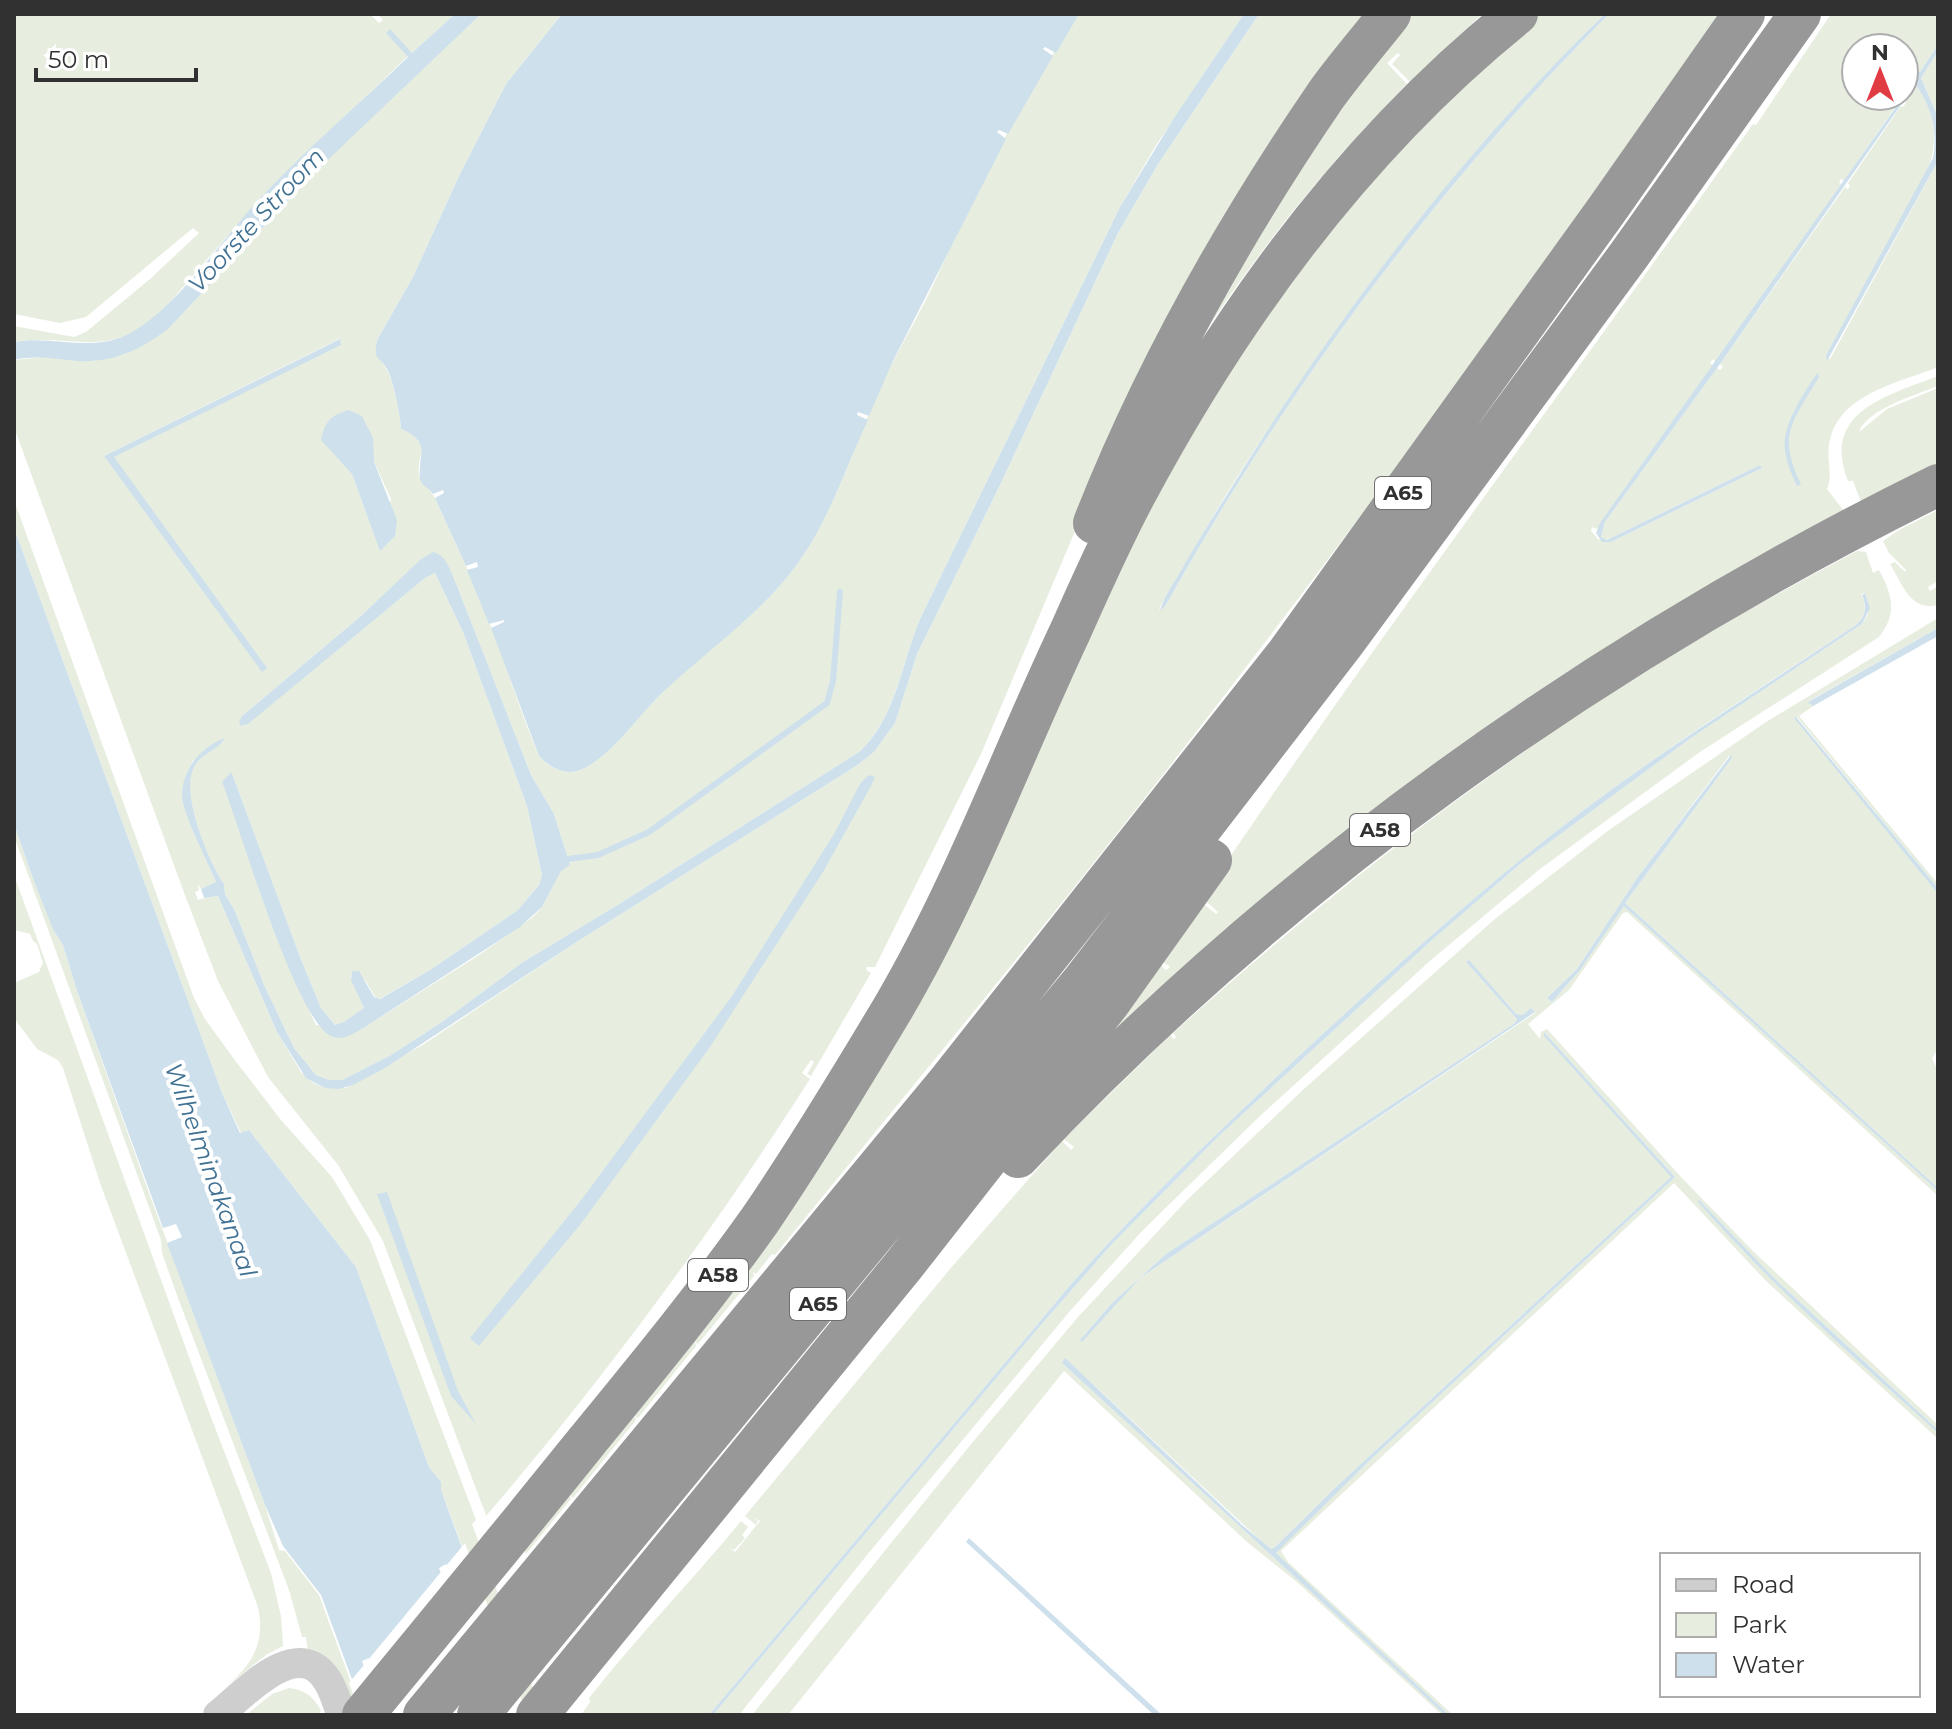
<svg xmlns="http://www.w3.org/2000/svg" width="1952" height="1729" font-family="Montserrat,sans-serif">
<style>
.green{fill:#e7eee0;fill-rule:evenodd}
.water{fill:#cee0ec}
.pier{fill:#fff}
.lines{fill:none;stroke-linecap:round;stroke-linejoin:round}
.stream{stroke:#cee0ec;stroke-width:6}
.minor{stroke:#cecece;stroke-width:30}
.highway{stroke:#989898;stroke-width:42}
.labels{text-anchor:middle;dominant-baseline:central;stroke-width:8;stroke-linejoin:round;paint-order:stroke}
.shield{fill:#fff;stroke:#6f6f6f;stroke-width:2}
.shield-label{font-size:20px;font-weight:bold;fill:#313131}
.water-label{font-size:24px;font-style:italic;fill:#407193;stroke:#fff}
</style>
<rect width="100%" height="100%" fill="#fff"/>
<path class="green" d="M 14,14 L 370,14 L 379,23 L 383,20 L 377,14 L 455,14 L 412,53 L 387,33 L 408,56 L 265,193 L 163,310 C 109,362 75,333 14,342 L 14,326 L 74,337 L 86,332 L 150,279 L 199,233 L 193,228 L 86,317 L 60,323 L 14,314 Z
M 481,14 L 562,14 L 506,84 L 460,174 L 413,277 L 377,340 C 375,359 379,356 387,370 C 393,380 401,417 401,429 C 437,443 413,457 420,478 C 423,485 432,491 435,498 C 447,524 459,551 471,577 C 497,635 514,697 539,756 C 547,766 563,775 577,771 C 606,762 639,715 661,694 C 708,648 768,610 804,554 C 838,501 856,440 882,383 C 899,348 919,316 935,281 C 977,189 1022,97 1079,14 L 1244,14 L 1155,147 L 1120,207 L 921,617 C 901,663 897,716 859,752 L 616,906 L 523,962 L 442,1022 L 391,1055 L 342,1080 L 329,1080 L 316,1075 L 294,1048 L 264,985 L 235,911 L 225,894 L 224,884 C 208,862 178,788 195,764 C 202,754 217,748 225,740 L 193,761 L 186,774 L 182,793 L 186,809 L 216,882 L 201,889 L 198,884 L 199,890 L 195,892 L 198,900 L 203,898 L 204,901 L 204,898 L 218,896 L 277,1032 L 301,1072 L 312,1082 L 325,1088 L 346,1088 L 424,1044 L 575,943 L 856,766 L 874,752 L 895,723 L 917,654 L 1000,485 L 1118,233 L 1158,164 L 1259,14 L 1368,14 L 1092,491 L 981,754 L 875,967 L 867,967 L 866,970 L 871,973 L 811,1076 L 807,1074 L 814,1062 L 811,1060 L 802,1073 L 810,1079 C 713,1231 603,1380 486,1516 L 561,1715 L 383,1241 L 338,1165 L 268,1077 L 218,981 L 183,890 L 14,427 L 14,360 L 43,357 L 92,361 L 126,354 L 240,247 L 370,117 ZM 339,339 L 340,345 L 113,457 L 266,668 L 104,456 ZM 374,462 L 391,499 L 380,550 L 352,474 ZM 421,560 L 457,586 L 531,775 L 554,814 L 570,865 L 561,870 L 542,907 L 533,917 L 479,955 L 365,1027 L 316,1025 L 288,965 L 247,853 L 235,813 L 233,776 L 300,957 L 321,1008 L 335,1025 L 344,1023 L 364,1008 L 350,975 L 365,980 L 375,997 L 379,999 L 430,970 L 518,910 L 539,885 L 542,875 L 527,806 L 463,632 L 435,573 L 425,578 L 244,726 L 242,716 L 361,616 Z
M 1397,14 L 1482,14 L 1410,82 L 1392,64 L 1400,55 L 1398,53 L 1387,63 L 1407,84 C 1354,138 1303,195 1258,257 C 1224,301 1196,349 1160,392 Z
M 1536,14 L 1605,14 C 1471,148 1356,296 1252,454 C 1229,489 1207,526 1186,563 C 1177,578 1166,594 1159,610 L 1166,605 C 1286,390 1435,188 1609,14 L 1721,14 C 1526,296 1323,572 1111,841 C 1001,980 887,1117 775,1255 L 772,1254 L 756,1274 L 753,1272 L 754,1276 L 698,1344 L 695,1342 L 696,1346 L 638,1418 L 634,1416 L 636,1420 L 573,1498 L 570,1495 L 571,1499 L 526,1554 L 523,1547 L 717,1301 L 1164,467 L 1333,218 Z
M 1831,14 L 1938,14 L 1938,45 L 1920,72 L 1904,59 L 1904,48 L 1856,48 L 1856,96 L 1904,96 L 1904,72 C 1934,101 1942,137 1926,174 L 1826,355 L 1830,359 L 1938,161 L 1938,367 C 1899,383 1841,393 1830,440 C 1825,457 1834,474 1827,489 L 1844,511 L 1061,1089 L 1157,961 L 1166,970 L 1170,967 L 1159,959 L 1200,901 L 1216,914 L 1218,912 L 1202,898 C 1379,635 1570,382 1753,124 L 1756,125 ZM 1899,97 L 1906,103 L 1903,107 L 1901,106 L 1848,183 L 1850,186 L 1848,189 L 1845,187 L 1720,364 L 1723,367 L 1720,370 L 1717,368 L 1605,522 L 1601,537 L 1607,540 L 1615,536 L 1760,465 L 1762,468 L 1611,542 L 1598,539 L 1591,531 L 1592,527 L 1597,529 L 1713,365 L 1710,363 L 1713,359 L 1715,362 C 1758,303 1801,245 1841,184 L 1839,182 L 1841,179 L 1844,181 L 1898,103 L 1895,101 Z
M 1938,51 L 1938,117 L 1921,78 Z
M 1938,376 L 1938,386 C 1916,395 1867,409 1859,432 L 1887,409 L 1938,388 L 1938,470 L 1861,502 L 1853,481 L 1848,481 C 1821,412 1886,396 1938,376 Z
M 14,500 L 194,998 L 205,1019 L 234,1059 L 281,1120 L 332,1177 L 370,1240 L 476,1520 L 472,1524 L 543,1715 L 525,1715 L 441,1490 L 441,1482 L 429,1467 L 356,1267 L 249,1130 L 241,1133 L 222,1093 L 14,528 Z
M 1938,510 L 1938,581 L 1928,587 L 1930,591 L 1938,586 L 1938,605 C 1911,612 1902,584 1890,564 L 1895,562 L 1905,572 L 1906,570 L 1889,553 L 1883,541 L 1899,530 Z
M 1857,551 L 1866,552 L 1873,573 L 1879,570 C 1892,594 1898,613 1879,637 L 1700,752 L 1540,869 L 1431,960 L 1260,1116 L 1143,1230 L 1070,1311 L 867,1555 L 739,1715 L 713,1715 L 1041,1325 L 1112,1244 L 1221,1134 L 1431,941 L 1520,864 L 1691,738 L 1862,624 L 1868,614 L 1865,593 L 1861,594 C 1867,607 1866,615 1856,625 C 1762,687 1666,747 1576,816 C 1480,889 1391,971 1302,1053 C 1223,1127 1144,1202 1072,1283 L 709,1715 L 581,1715 L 590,1702 L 589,1698 C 637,1637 692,1581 741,1521 L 748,1527 L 742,1535 L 745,1538 L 734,1550 L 729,1547 L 735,1552 L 760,1521 L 754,1517 L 758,1521 L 756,1525 L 745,1516 L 950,1269 L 1062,1141 L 1071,1150 L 1074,1147 L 1064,1139 L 1170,1035 L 1174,1039 L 1176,1037 L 1173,1033 C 1308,912 1448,800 1599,701 C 1682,646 1769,598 1857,551 Z
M 1938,618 L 1938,628 L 1809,701 L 1813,706 L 1799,716 L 1938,884 L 1938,888 L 1797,717 L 1795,718 L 1938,894 L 1938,1049 L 1932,1058 L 1938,1071 L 1938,1188 L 1625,903 L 1732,758 L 1729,756 L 1637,878 L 1577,969 L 1547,998 L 1552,1002 L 1580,970 L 1624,905 L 1938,1191 L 1938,1196 L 1627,912 L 1623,913 L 1569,990 L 1528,1024 L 1540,1039 L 1541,1032 L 1547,1029 L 1681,1177 L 1755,1253 L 1938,1425 L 1938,1430 L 1774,1278 L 1699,1201 L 1742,1250 L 1938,1433 L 1938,1439 L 1765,1280 L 1674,1183 L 1281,1551 L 1288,1562 L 1453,1715 L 1449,1715 L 1275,1553 L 1369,1461 L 1675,1177 L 1544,1032 L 1545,1036 L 1672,1176 L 1337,1486 L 1275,1547 L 1271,1549 L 1262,1542 L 1094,1385 L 1062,1363 L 1445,1715 L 1442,1715 L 1297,1582 L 1247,1542 L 1064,1371 L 788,1715 L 752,1715 L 972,1443 L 1078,1317 L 1188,1199 L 1305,1088 L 1496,918 L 1609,830 L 1766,722 ZM 1468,960 L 1516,1014 L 1522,1015 L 1531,1008 L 1535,1013 L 1140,1278 L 1080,1340 L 1113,1302 L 1166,1254 L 1515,1023 L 1517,1019 L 1467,963 Z
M 14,824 L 32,876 L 63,945 L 77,991 L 149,1193 L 265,1505 L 279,1550 L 285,1551 L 319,1595 L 363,1715 L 308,1653 L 306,1637 L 302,1637 L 289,1590 L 178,1298 L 162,1253 L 161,1240 L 14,836 Z
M 14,875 L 209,1412 L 271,1573 L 281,1616 L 283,1646 L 266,1655 L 228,1685 C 254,1662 265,1642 258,1607 L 100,1183 L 63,1068 L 58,1060 L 37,1049 L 14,1018 L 14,983 L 39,972 L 43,963 L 37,944 L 33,941 L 30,934 L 14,930 Z
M 289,1688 C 307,1690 316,1699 323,1715 L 321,1711 L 318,1715 L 246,1715 L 272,1694 Z"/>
<path class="water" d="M 455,14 L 481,14 L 313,174 L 169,328 C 141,350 113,363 77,361 C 55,359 35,355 14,360 L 14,342 C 51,335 86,351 122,337 C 171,317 225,235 263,195 C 309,147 360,103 408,57 L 386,33 L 390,29 L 412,53 Z
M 562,14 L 1079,14 L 1056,53 L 1045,47 L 1043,49 L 1053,56 L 1008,134 L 999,130 L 997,132 L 1006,139 L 892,363 L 869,416 L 858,412 L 857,415 L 868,420 C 846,466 831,515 802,557 C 769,608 706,651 662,693 C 639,715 607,762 577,771 C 563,775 548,766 539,756 L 491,628 L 504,622 L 504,620 L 489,624 L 467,570 L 478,567 L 477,562 L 466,566 L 435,498 L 444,493 L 443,490 L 433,494 C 429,488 422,486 420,479 C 417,456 433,442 401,429 C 401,418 393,379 387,369 C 379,355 373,362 377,340 L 413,277 L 460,174 L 506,84 Z
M 1244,14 L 1259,14 L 1158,164 L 1118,233 L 1000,485 L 917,654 L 895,723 L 874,752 L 856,766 L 575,943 L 385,1068 L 353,1085 L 339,1089 L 325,1088 L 306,1078 L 277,1032 L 218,896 L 204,898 L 201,889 L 216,882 C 209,863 181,812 182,794 C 183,768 201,747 225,738 C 219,750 200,754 194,767 C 180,792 208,861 224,884 L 225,894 L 235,911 L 264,985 L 294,1048 L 316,1075 L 329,1080 L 342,1080 L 391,1055 L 442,1022 L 523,962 L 616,906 L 859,752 C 897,717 901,663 921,617 L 1120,207 L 1174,118 Z
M 1605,14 L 1609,14 C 1435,188 1286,390 1166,605 L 1160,611 C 1163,598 1172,586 1179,574 C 1193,549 1208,525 1223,501 C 1330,326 1457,157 1605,14 Z
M 1938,45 L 1938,51 L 1921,78 L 1938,117 L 1938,161 L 1827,361 L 1826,355 L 1933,158 C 1939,125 1928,95 1904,72 L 1904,66 L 1914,73 L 1920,72 Z
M 1901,100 L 1903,102 L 1720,364 L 1605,522 L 1601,537 L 1607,540 L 1615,536 L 1760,465 L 1762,468 L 1611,542 L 1602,542 L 1596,533 L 1600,523 Z
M 340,339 L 341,345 L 114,457 L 267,668 L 262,672 L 104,456 Z
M 1818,373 L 1819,377 C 1794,420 1776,434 1801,484 L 1797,486 C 1780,449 1780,436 1800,400 C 1806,391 1811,380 1818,373 Z
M 349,410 L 362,416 L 373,438 L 374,462 L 397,520 L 395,536 L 380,551 L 352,474 L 321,440 C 325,421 331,415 349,410 Z
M 14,528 L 222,1093 L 240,1133 L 249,1130 L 356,1267 L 429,1467 L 441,1482 L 441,1490 L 523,1715 L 502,1715 L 446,1564 L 439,1568 L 494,1715 L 391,1715 L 369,1658 L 362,1661 L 382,1715 L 365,1715 L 321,1595 L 283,1546 L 265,1505 L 167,1243 L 182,1237 L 176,1224 L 163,1228 L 77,991 L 63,945 L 53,929 L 32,876 L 14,824 Z
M 433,552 C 447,555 451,573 457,586 L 531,775 L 554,814 L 570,865 L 561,871 L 542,907 L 520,927 L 365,1027 C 354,1033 343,1042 331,1036 C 295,1019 240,827 222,782 L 231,772 L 233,776 L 300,957 L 321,1008 L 335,1025 L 344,1022 L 364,1008 L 351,980 L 352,971 L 359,971 L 374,997 L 380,999 L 430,970 L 518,910 L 539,885 L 542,875 L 527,806 L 463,632 L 435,573 L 425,578 L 248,724 L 241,726 L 239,722 L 242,716 L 361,616 L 421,559 Z
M 1865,593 L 1870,608 L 1862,624 L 1691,738 L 1520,864 L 1431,941 L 1221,1134 L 1112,1244 L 1041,1325 L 713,1715 L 709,1715 L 1072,1283 C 1144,1202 1223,1127 1302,1053 C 1391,971 1480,889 1576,816 C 1666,747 1762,688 1856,625 C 1866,616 1867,607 1862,595 Z
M 1938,628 L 1938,636 L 1813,706 L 1808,702 Z
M 1796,717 L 1938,888 L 1938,894 L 1794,718 Z
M 1731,755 L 1732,758 L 1625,903 L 1938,1188 L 1938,1191 L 1624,906 L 1580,970 L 1552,1002 L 1547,998 L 1577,969 L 1637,878 Z
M 869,775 L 875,777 L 871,786 L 823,872 L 710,1047 L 580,1225 L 479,1346 L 470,1338 L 582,1199 L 732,996 L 834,834 L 861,782 Z
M 1469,960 L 1516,1014 L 1522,1015 L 1531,1008 L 1535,1012 L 1140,1278 L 1082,1342 L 1080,1340 L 1113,1302 L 1166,1254 L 1515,1023 L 1517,1019 L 1466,962 Z
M 1544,1032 L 1675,1177 L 1369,1461 L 1276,1553 L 1449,1715 L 1445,1715 L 1062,1363 L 1065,1358 L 1242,1525 L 1271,1549 L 1275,1547 L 1337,1486 L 1671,1177 L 1544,1036 Z
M 387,1192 L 458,1391 L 476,1424 L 451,1396 L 377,1194 Z
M 1699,1200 L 1774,1278 L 1938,1430 L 1938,1433 C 1856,1359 1771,1285 1698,1202 Z
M 969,1538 L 1162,1715 L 1154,1715 L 966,1542 Z"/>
<path class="pier" d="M 465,1543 L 527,1715 L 498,1715 L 444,1569 L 498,1715 L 386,1715 L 367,1663 L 386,1715 L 361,1715 L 349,1683 Z"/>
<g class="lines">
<path class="stream" d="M 568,859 L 598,855 L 649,832 L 827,703 L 833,681 L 840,592"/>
<path class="minor" d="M 218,1715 C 244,1694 298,1634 327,1680 C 334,1690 337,1704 342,1715"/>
<path class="highway" d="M 1094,523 C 1153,373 1235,228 1326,95 C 1346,67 1369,41 1390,14
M 1018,1157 C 1280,878 1595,654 1938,485
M 363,1715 C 438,1624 513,1533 587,1441 C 646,1369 706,1296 760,1220 C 807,1151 850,1080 893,1008 C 963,889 1011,757 1070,632 C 1091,585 1112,537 1137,491 C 1233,312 1358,142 1517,14
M 424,1715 L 946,1085 L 1287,654 L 1608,208 L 1744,14
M 478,1715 L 1083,981 L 1342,645 L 1629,255 L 1800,14
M 537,1715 L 904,1265 L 1109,1003 L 1211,860"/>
</g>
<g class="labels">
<g class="shield">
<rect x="1375" y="477" width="56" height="32" rx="6"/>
<rect x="1350" y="814" width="60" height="32" rx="6"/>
<rect x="688" y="1259" width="60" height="32" rx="6"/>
<rect x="790" y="1288" width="56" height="32" rx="6"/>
</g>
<g class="shield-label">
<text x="1403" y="493">A65</text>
<text x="1380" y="830">A58</text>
<text x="718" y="1275">A58</text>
<text x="818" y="1304">A65</text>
</g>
<g class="water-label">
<text transform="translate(256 220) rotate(-47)">Voorste Stroom</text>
<text transform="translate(211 1170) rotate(70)">Wilhelminakanaal</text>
</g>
</g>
<rect width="1952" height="1729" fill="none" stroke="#313131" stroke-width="32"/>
<rect x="1660" y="1553" width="260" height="144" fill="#ffffff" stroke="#adadad" stroke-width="2"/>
<rect x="1676" y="1579" width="40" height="12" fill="#cecece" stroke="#adadad" stroke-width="2"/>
<text x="1732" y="1593" font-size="24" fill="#313131">Road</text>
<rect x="1676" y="1613" width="40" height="24" fill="#e7eee0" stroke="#adadad" stroke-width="2"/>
<text x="1732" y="1633" font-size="24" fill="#313131">Park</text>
<rect x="1676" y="1653" width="40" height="24" fill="#cee0ec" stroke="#adadad" stroke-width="2"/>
<text x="1732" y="1673" font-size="24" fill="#313131">Water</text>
<g transform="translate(1880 72)"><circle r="38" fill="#ffffff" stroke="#adadad" stroke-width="2"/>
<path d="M0-6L14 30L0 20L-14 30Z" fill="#e13b44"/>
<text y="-12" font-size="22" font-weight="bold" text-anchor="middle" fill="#313131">N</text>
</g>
<path d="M36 68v12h160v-12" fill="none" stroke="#313131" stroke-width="4"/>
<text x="48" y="68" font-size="24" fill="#313131" stroke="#ffffff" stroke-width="6" paint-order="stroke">50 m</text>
</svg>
